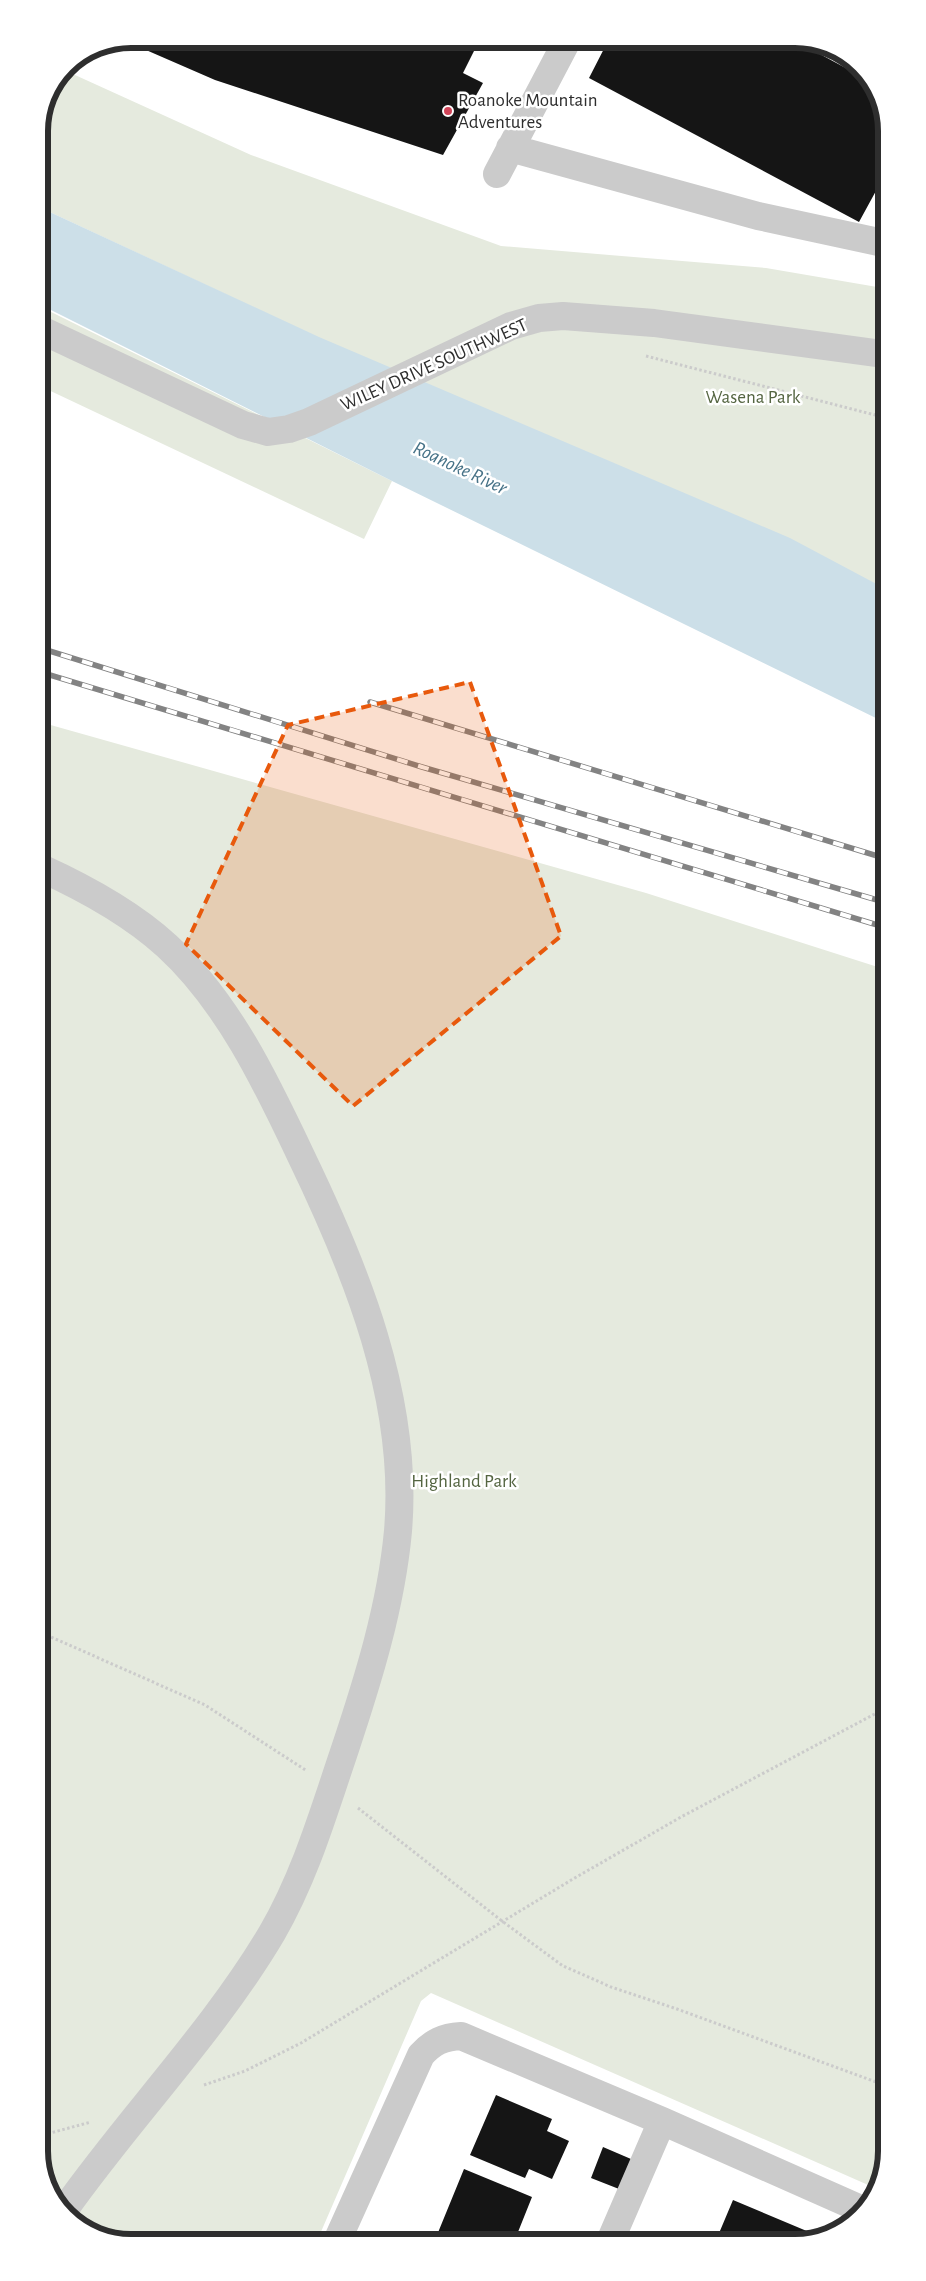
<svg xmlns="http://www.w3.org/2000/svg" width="926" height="2281" font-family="'Alegreya Sans',sans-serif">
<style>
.green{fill:#e5eade}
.water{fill:#ccdfe8}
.building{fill:#151515}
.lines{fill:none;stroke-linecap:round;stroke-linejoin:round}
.path{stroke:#cbcbcb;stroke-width:3;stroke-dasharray:2.5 2.5;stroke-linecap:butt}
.minor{stroke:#cbcbcb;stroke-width:28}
.rail-casing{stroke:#838383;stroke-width:5.5}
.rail{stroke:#fff;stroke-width:4;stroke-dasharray:11;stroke-linecap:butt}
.marked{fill:#e8590c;fill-opacity:0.2;stroke:#e8590c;stroke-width:4;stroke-dasharray:10 6;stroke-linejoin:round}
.poi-dot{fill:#d14559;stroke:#fff;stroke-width:2}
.labels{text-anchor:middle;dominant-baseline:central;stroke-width:5;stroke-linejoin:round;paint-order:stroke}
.poi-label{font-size:19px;fill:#2e2e2e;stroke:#fff;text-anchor:start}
.street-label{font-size:19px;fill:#2e2e2e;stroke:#fff}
.park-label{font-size:19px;fill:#546541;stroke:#fff}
.water-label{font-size:20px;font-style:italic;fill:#467287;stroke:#fff}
.rim{fill:none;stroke:#2e2e2e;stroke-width:6}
</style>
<rect width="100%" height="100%" fill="#fff"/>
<path class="green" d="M 64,70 L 251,155 L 501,246 L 766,268 L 883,288 L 884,602 L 39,207 L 39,125 Z
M 39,306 L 392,481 L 364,539 L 40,386 Z
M 40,722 L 646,893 L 884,969 L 887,2151 L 875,2188 L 431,1993 L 421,2001 L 317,2241 L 124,2242 L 74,2223 L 44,2180 Z"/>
<path class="water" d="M 39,207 L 319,337 L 790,538 L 884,588 L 884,722 L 392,481 L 39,304 Z"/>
<path class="building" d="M 131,39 L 480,39 L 463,73 L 483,83 L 443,155 L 215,80 L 123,40 Z
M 609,39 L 792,39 L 866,79 L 882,101 L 883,178 L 859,222 L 589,78 Z
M 496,2095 L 552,2119 L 547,2131 L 569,2141 L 552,2179 L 529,2169 L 525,2178 L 470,2155 Z
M 603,2147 L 631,2159 L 619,2189 L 591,2178 Z
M 464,2169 L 532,2197 L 516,2237 L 522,2239 L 447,2240 L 437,2235 Z
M 733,2200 L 821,2237 L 717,2238 Z
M 422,2234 L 436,2240 L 420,2240 Z"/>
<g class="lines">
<path class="path" d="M 646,356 L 883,417
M 42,1633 L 205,1705 L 307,1771
M 358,1808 L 502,1921 L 563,1966 L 611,1987 L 677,2009 L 887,2086
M 204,2085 L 245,2071 L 301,2043 L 573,1879 L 681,1817 L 886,1708
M 43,2135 L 91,2122"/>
<path class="minor" d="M 510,148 L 758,216 L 883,243
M 497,174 L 568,39
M 39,329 L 243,425 L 268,432 L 289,429 L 309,422 L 511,326 L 539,318 L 563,316 L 654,323 L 883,354
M 41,868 C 85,888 131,913 167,946 C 228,1002 266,1082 301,1156 C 357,1272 409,1400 398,1531 C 391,1607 368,1680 344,1752 C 323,1814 305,1876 272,1933 C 214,2031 130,2117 65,2209
M 611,2239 L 662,2121
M 337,2241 L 421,2055 C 433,2042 443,2037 461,2036 L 662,2121 L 863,2210"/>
<defs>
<path id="rail" d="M 40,648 L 422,767 L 884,902
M 40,672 L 884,927
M 370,702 L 884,858"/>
</defs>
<use href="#rail" class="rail-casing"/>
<use href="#rail" class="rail"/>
</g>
<path class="marked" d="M 470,682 L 561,936 L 353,1106 L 186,944 L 288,725 Z"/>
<circle class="poi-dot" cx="448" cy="111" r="5"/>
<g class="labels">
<g class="poi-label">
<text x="458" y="100">Roanoke Mountain<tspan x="458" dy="22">Adventures</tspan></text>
</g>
<g class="street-label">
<text transform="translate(434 365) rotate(-24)">WILEY DRIVE SOUTHWEST</text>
</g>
<g class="park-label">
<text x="753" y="397">Wasena Park</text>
<text x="464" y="1481">Highland Park</text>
</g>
<g class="water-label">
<text transform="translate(460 468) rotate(25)">Roanoke River</text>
</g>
</g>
<path d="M0 0H926V2281H0ZM131 48H795A83 83 0 0 1 878 131V2151A83 83 0 0 1 795 2234H131A83 83 0 0 1 48 2151V131A83 83 0 0 1 131 48Z" fill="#fff" fill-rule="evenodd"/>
<path class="rim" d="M131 48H795A83 83 0 0 1 878 131V2151A83 83 0 0 1 795 2234H131A83 83 0 0 1 48 2151V131A83 83 0 0 1 131 48Z"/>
</svg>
